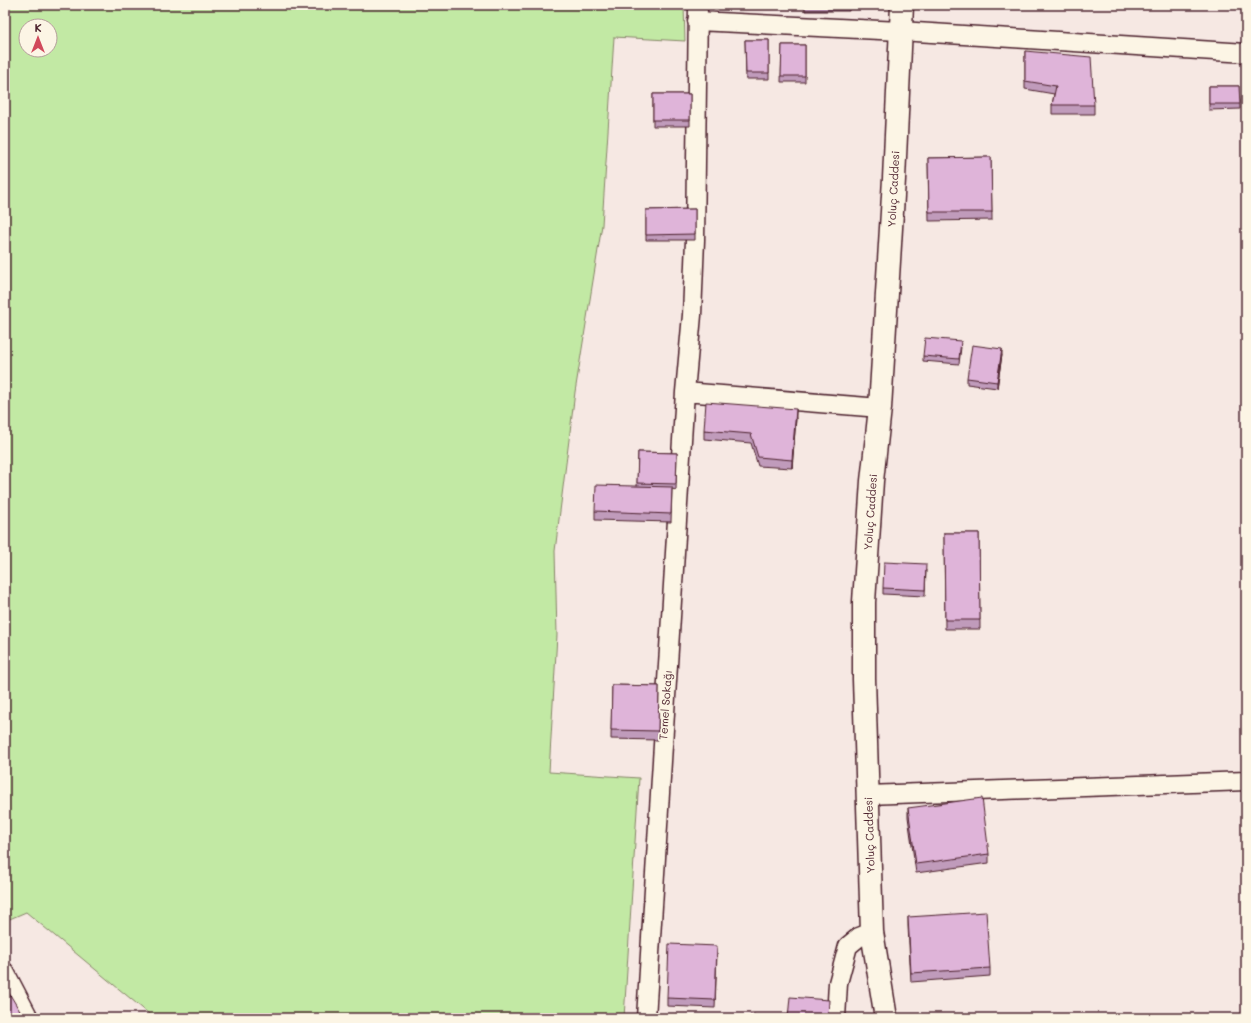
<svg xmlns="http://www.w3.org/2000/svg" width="1251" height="1023" font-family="Mali,sans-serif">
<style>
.green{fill:#c2e9a4;stroke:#868468;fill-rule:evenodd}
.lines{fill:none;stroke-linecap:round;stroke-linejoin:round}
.minor-casing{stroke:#4a1f2b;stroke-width:21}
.tertiary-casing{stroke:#4a1f2b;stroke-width:25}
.minor{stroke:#fcf5e5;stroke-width:18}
.tertiary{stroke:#fcf5e5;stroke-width:22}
.wall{fill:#c09bbb;stroke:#4a1f2b}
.shaded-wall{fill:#9c7e98;stroke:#4a1f2b}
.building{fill:#dfb4d9;stroke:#4a1f2b}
.labels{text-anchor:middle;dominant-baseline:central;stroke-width:3.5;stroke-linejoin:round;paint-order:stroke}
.street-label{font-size:11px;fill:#4a1f2b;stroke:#fcf5e5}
</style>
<rect width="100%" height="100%" fill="#f6e8e3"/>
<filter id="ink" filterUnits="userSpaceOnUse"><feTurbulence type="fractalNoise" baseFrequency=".025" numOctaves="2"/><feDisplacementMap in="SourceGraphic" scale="8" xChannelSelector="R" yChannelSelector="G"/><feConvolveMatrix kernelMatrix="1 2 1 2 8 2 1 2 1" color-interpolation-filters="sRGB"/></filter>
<g filter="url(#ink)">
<path class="green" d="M 5,5 L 684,5 L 685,41 L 614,37 L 602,225 L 575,392 L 555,551 L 557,635 L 549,772 L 639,778 L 624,1018 L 154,1018 L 26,912 L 5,921 ZM 26,26 L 50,26 L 50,50 L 26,50 Z"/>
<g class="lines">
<defs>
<path id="minor" d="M 697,21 L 900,31 L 1246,53
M 685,392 L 880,408
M 868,795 L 1246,781
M 5,972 L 29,1018
M 646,1018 L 685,392 L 692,315 L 695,240 L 698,5
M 836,1018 L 838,983 L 848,946 L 859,937 L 872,932"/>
<path id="tertiary" d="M 886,1018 L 872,932 L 864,679 L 864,602 L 872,481 L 880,408 L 894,179 L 902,5"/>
</defs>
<use href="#minor" class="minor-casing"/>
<use href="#tertiary" class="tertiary-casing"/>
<use href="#minor" class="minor"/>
<use href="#tertiary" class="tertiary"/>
</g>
<path class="wall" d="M 805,5 L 849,5 L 849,11 L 805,11 Z
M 745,40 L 769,40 L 769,79 L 746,79 Z
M 782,45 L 805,45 L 805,82 L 781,82 Z
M 1025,51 L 1094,105 L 1094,114 L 1052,114 L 1052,105 L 1054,94 L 1025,89 Z
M 1209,86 L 1239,86 L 1240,109 L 1209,110 Z
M 653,94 L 690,94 L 690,126 L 653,126 Z
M 991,157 L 992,220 L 929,221 L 928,158 Z
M 695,209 L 695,240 L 646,240 L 646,210 Z
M 961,347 L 959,364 L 923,361 L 923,356 Z
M 1002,355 L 997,388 L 967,384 L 967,378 Z
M 796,418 L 792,468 L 758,466 L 751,443 L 704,439 L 704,430 Z
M 638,452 L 677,453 L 676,490 L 672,489 L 671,522 L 595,520 L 595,511 L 637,486 Z
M 944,533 L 979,533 L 980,629 L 945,629 Z
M 926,570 L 925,596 L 883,594 L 883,588 Z
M 612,685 L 659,686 L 658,740 L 611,739 Z
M 908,808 L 989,854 L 989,863 L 916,873 L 908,817 Z
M 908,917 L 990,968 L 990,976 L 911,982 L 908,926 Z
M 717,954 L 715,1008 L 667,1006 L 667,998 Z"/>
<path class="shaded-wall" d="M 1002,349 L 1002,355 L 997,388 L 997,382 Z
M 796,409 L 796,418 L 792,468 L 792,460 Z"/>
<path class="building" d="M 745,40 L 769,40 L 769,73 L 746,73 Z
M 782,45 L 805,45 L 805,76 L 781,76 Z
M 1025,51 L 1091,57 L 1094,105 L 1052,105 L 1056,86 L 1025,81 Z
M 1209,86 L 1239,86 L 1240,104 L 1209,104 Z
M 653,94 L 690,94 L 690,120 L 653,120 Z
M 991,157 L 992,212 L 929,212 L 928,158 Z
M 695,209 L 695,234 L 646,235 L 646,210 Z
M 925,338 L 961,341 L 959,359 L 923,356 Z
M 972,345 L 1002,349 L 997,382 L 967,378 Z
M 706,402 L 796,409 L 792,460 L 758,457 L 751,434 L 704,430 Z
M 638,452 L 677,453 L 676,484 L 637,483 Z
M 596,485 L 672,487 L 671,514 L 595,511 Z
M 944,533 L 979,533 L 980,620 L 945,620 Z
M 884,562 L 926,564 L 925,590 L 883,588 Z
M 612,685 L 659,686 L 658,731 L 611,730 Z
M 982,798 L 989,854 L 916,864 L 908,808 Z
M 986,912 L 990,968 L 911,973 L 908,917 Z
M 669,944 L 717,946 L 715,1000 L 667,998 Z
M 9,993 L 24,1018 L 5,1018 L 5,996 Z
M 790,997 L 829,1000 L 828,1018 L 788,1018 Z
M 750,1015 L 769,1017 L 769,1018 L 749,1018 Z"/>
</g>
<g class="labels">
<g class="street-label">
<text transform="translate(893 189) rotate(-87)">Yoluç Caddesi</text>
<text transform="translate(870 512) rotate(-86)">Yoluç Caddesi</text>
<text transform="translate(665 705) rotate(-86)">Temel Sokağı</text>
<text transform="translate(869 835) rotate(-92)">Yoluç Caddesi</text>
</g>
</g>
<rect width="1251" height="1023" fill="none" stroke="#fcf5e5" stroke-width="20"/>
<rect x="10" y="10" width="1231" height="1003" fill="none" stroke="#4a1f2b" stroke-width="1.5" filter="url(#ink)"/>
<g transform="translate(38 38)"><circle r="19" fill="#fcf5e5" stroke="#b59f9b"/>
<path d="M0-3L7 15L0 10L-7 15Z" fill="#d1495b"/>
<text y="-6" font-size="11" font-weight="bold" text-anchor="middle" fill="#4a1f2b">K</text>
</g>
</svg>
